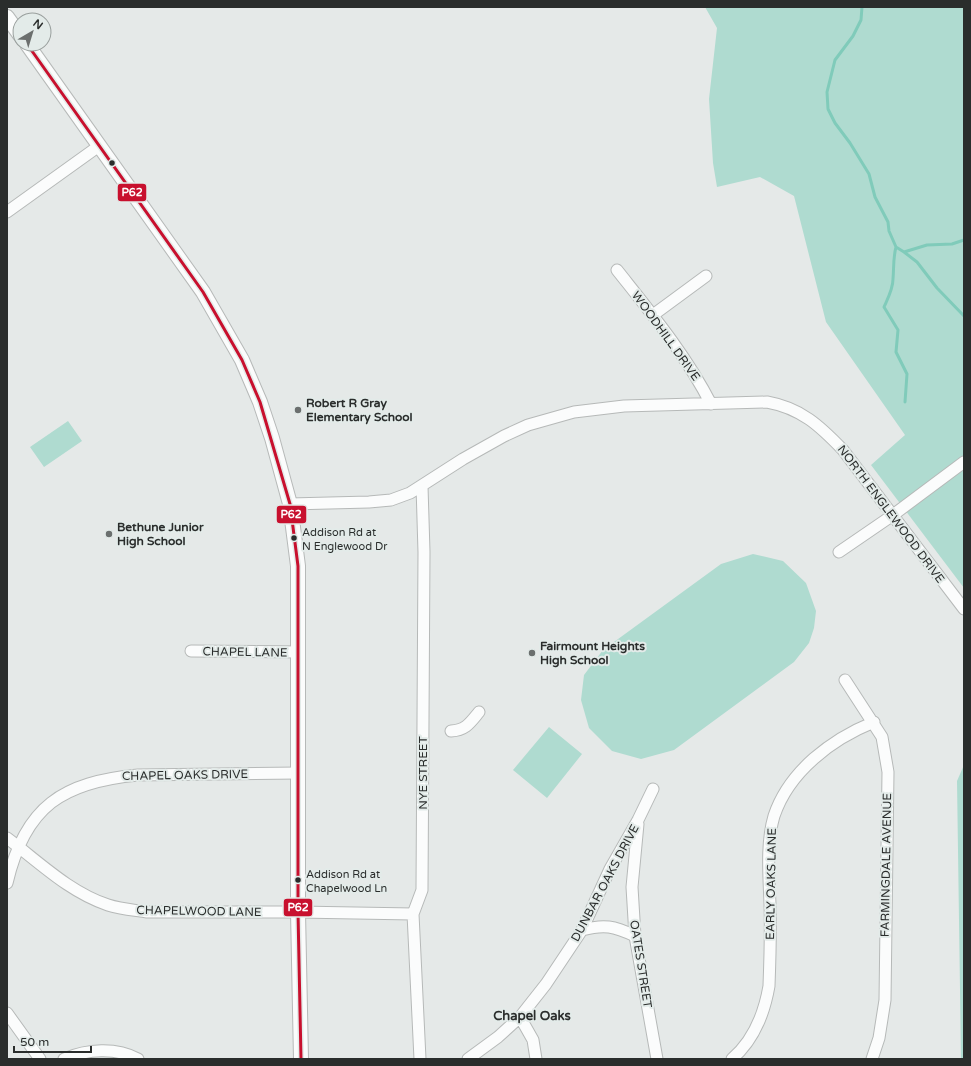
<svg xmlns="http://www.w3.org/2000/svg" width="971" height="1066" font-family="'Varela Round',sans-serif">
<style>
.green{fill:#afdbd0}
.lines{fill:none;stroke-linecap:round;stroke-linejoin:round}
.stream{stroke:#80cbba;stroke-width:3}
.minor-casing{stroke:#b6b9b8;stroke-width:13}
.tertiary-casing{stroke:#b6b9b8;stroke-width:16}
.minor{stroke:#fbfcfc;stroke-width:11}
.tertiary{stroke:#fbfcfc;stroke-width:14}
.bus-1-casing{stroke:#e3ebe9;stroke-width:6}
.bus-1{stroke:#c8102e;stroke-width:3}
.bus-dot{fill:#2a2d2c;stroke:#e3ebe9;stroke-width:1.5}
.poi-dot{fill:#6b6f6e;stroke:#e3ebe9;stroke-width:1.5}
.labels{text-anchor:middle;dominant-baseline:central;stroke-width:4;stroke-linejoin:round;paint-order:stroke}
.bus-label{font-size:11px;fill:#2a2d2c;stroke:#e3ebe9;text-anchor:start}
.street-label{font-size:12px;fill:#2a2d2c;stroke:#e3ebe9}
.poi-label{font-size:12px;font-weight:bold;fill:#2a2d2c;stroke:#e3ebe9;text-anchor:start}
.neighbourhood-label{font-size:13px;font-weight:bold;fill:#2a2d2c;stroke:#e3ebe9}
.line-badge{stroke:#e3ebe9;stroke-width:1.5}
.badge-label{font-size:11px;text-anchor:middle;font-weight:bold;fill:#fff}
</style>
<rect width="100%" height="100%" fill="#e5e9e8"/>
<path class="green" d="M 705,7 L 964,7 L 964,588 L 871,465 L 905,435 L 826,322 L 794,196 L 760,177 L 717,187 L 713,163 L 709,99 L 717,28 Z
M 68,421 L 82,441 L 44,467 L 30,447 Z
M 753,554 L 783,561 L 806,583 L 816,611 L 814,628 L 809,643 L 794,662 L 674,750 L 641,759 L 612,751 L 589,728 L 581,700 L 584,675 L 603,650 L 721,564 Z
M 549,727 L 582,754 L 547,798 L 513,770 Z
M 964,765 L 964,1059 L 961,1059 L 957,781 Z"/>
<g class="lines">
<path class="stream" d="M 862,7 L 861,20 L 853,36 L 835,60 L 827,92 L 828,109 L 835,123 L 850,143 L 869,174 L 875,197 L 888,222 L 889,231 L 896,247 L 904,252 L 927,245 L 952,244 L 964,240
M 896,247 C 893,258 894,268 893,279 C 893,289 888,298 884,307 L 898,330 L 896,352 L 907,374 L 905,402
M 904,252 L 917,262 L 937,288 L 964,316"/>
<defs>
<path id="minor" d="M 7,212 L 99,146
M 617,270 C 651,313 686,355 711,404
M 653,315 L 706,276
M 290,504 L 369,502 L 391,500 L 410,493 L 463,459 L 504,436 L 528,425 L 574,412 L 624,406 L 767,402 C 801,408 820,426 843,450 L 964,609
M 839,552 L 893,515 L 964,462
M 191,651 L 299,652
M 845,680 L 882,737 L 888,772 L 885,1000 L 879,1038 L 872,1059
M 451,731 C 466,730 470,723 479,712
M 638,824 L 632,887 L 635,936 L 657,1059
M 7,838 C 39,862 69,892 108,905 C 120,909 134,910 147,912 L 298,912 L 413,914
M 7,883 C 25,806 63,782 138,775 L 299,773
M 582,930 C 604,924 614,926 635,936
M 7,1013 L 40,1059
M 520,1017 L 533,1040 L 536,1059
M 64,1059 C 87,1049 116,1047 138,1059
M 420,1059 L 413,914 L 422,890 L 424,552 L 422,486
M 468,1059 L 498,1037 L 520,1017 L 546,984 L 582,930 L 610,869 L 638,820 L 653,789
M 732,1059 C 754,1040 764,1015 769,986 C 770,959 771,931 770,904 C 769,876 766,843 774,816 C 789,771 832,739 874,722"/>
<path id="tertiary" d="M 7,17 L 20,35
M 27,44 L 203,292 L 242,360 L 260,402 L 272,438 L 290,504 L 298,566 L 298,912 L 301,1059"/>
</defs>
<use href="#minor" class="minor-casing"/>
<use href="#tertiary" class="tertiary-casing"/>
<use href="#minor" class="minor"/>
<use href="#tertiary" class="tertiary"/>
<defs>
<path id="bus-1" d="M 27,44 L 203,292 L 242,360 L 260,402 L 290,504 L 298,566 L 298,912 L 301,1059"/>
</defs>
<use href="#bus-1" class="bus-1-casing"/>
<use href="#bus-1" class="bus-1"/>
</g>
<g class="bus-dot">
<circle cx="112" cy="163" r="3.5"/>
<circle cx="294" cy="538" r="3.5"/>
<circle cx="298" cy="880" r="3.5"/>
</g>
<g class="poi-dot">
<circle cx="298" cy="410" r="4"/>
<circle cx="109" cy="534" r="4"/>
<circle cx="532" cy="653" r="4"/>
</g>
<g class="labels">
<g class="bus-label">
<text x="302" y="532">Addison Rd at<tspan x="302" dy="14">N Englewood Dr</tspan></text>
<text x="306" y="874">Addison Rd at<tspan x="306" dy="14">Chapelwood Ln</tspan></text>
</g>
<g class="street-label">
<text transform="translate(666 336) rotate(54)">WOODHILL DRIVE</text>
<text transform="translate(891 514) rotate(53)">NORTH ENGLEWOOD DRIVE</text>
<text transform="translate(245 652) rotate(1)">CHAPEL LANE</text>
<text transform="translate(423 773) rotate(-90)">NYE STREET</text>
<text transform="translate(185 775) rotate(-1)">CHAPEL OAKS DRIVE</text>
<text transform="translate(886 865) rotate(-89)">FARMINGDALE AVENUE</text>
<text transform="translate(605 883) rotate(-62)">DUNBAR OAKS DRIVE</text>
<text transform="translate(771 884) rotate(-89)">EARLY OAKS LANE</text>
<text transform="translate(199 911) rotate(1)">CHAPELWOOD LANE</text>
<text transform="translate(641 964) rotate(81)">OATES STREET</text>
</g>
<g class="poi-label">
<text x="306" y="403">Robert R Gray<tspan x="306" dy="14">Elementary School</tspan></text>
<text x="117" y="527">Bethune Junior<tspan x="117" dy="14">High School</tspan></text>
<text x="540" y="646">Fairmount Heights<tspan x="540" dy="14">High School</tspan></text>
</g>
<g class="neighbourhood-label">
<text x="532" y="1016">Chapel Oaks</text>
</g>
</g>
<g class="line-badge">
<rect x="117" y="183" width="30" height="19" rx="4" fill="#c8102e"/>
<rect x="276" y="505" width="31" height="19" rx="4" fill="#c8102e"/>
<rect x="283" y="898" width="30" height="19" rx="4" fill="#c8102e"/>
</g>
<g class="badge-label">
<text x="132" y="196">P62</text>
<text x="291" y="518">P62</text>
<text x="298" y="911">P62</text>
</g>
<rect width="971" height="1066" fill="none" stroke="#2a2d2c" stroke-width="16"/>
<g transform="translate(32 32) rotate(38)"><circle r="19" fill="#e3ebe9" stroke="#999f9d"/>
<path d="M0-3L7 15L0 10L-7 15Z" fill="#6b6f6e"/>
<text y="-6" font-size="11" font-weight="bold" text-anchor="middle" fill="#2a2d2c">N</text>
</g>
<path d="M14 1046v6h77v-6" fill="none" stroke="#2a2d2c" stroke-width="2"/>
<text x="20" y="1046" font-size="12" fill="#2a2d2c" stroke="#e3ebe9" stroke-width="3" paint-order="stroke">50 m</text>
</svg>
